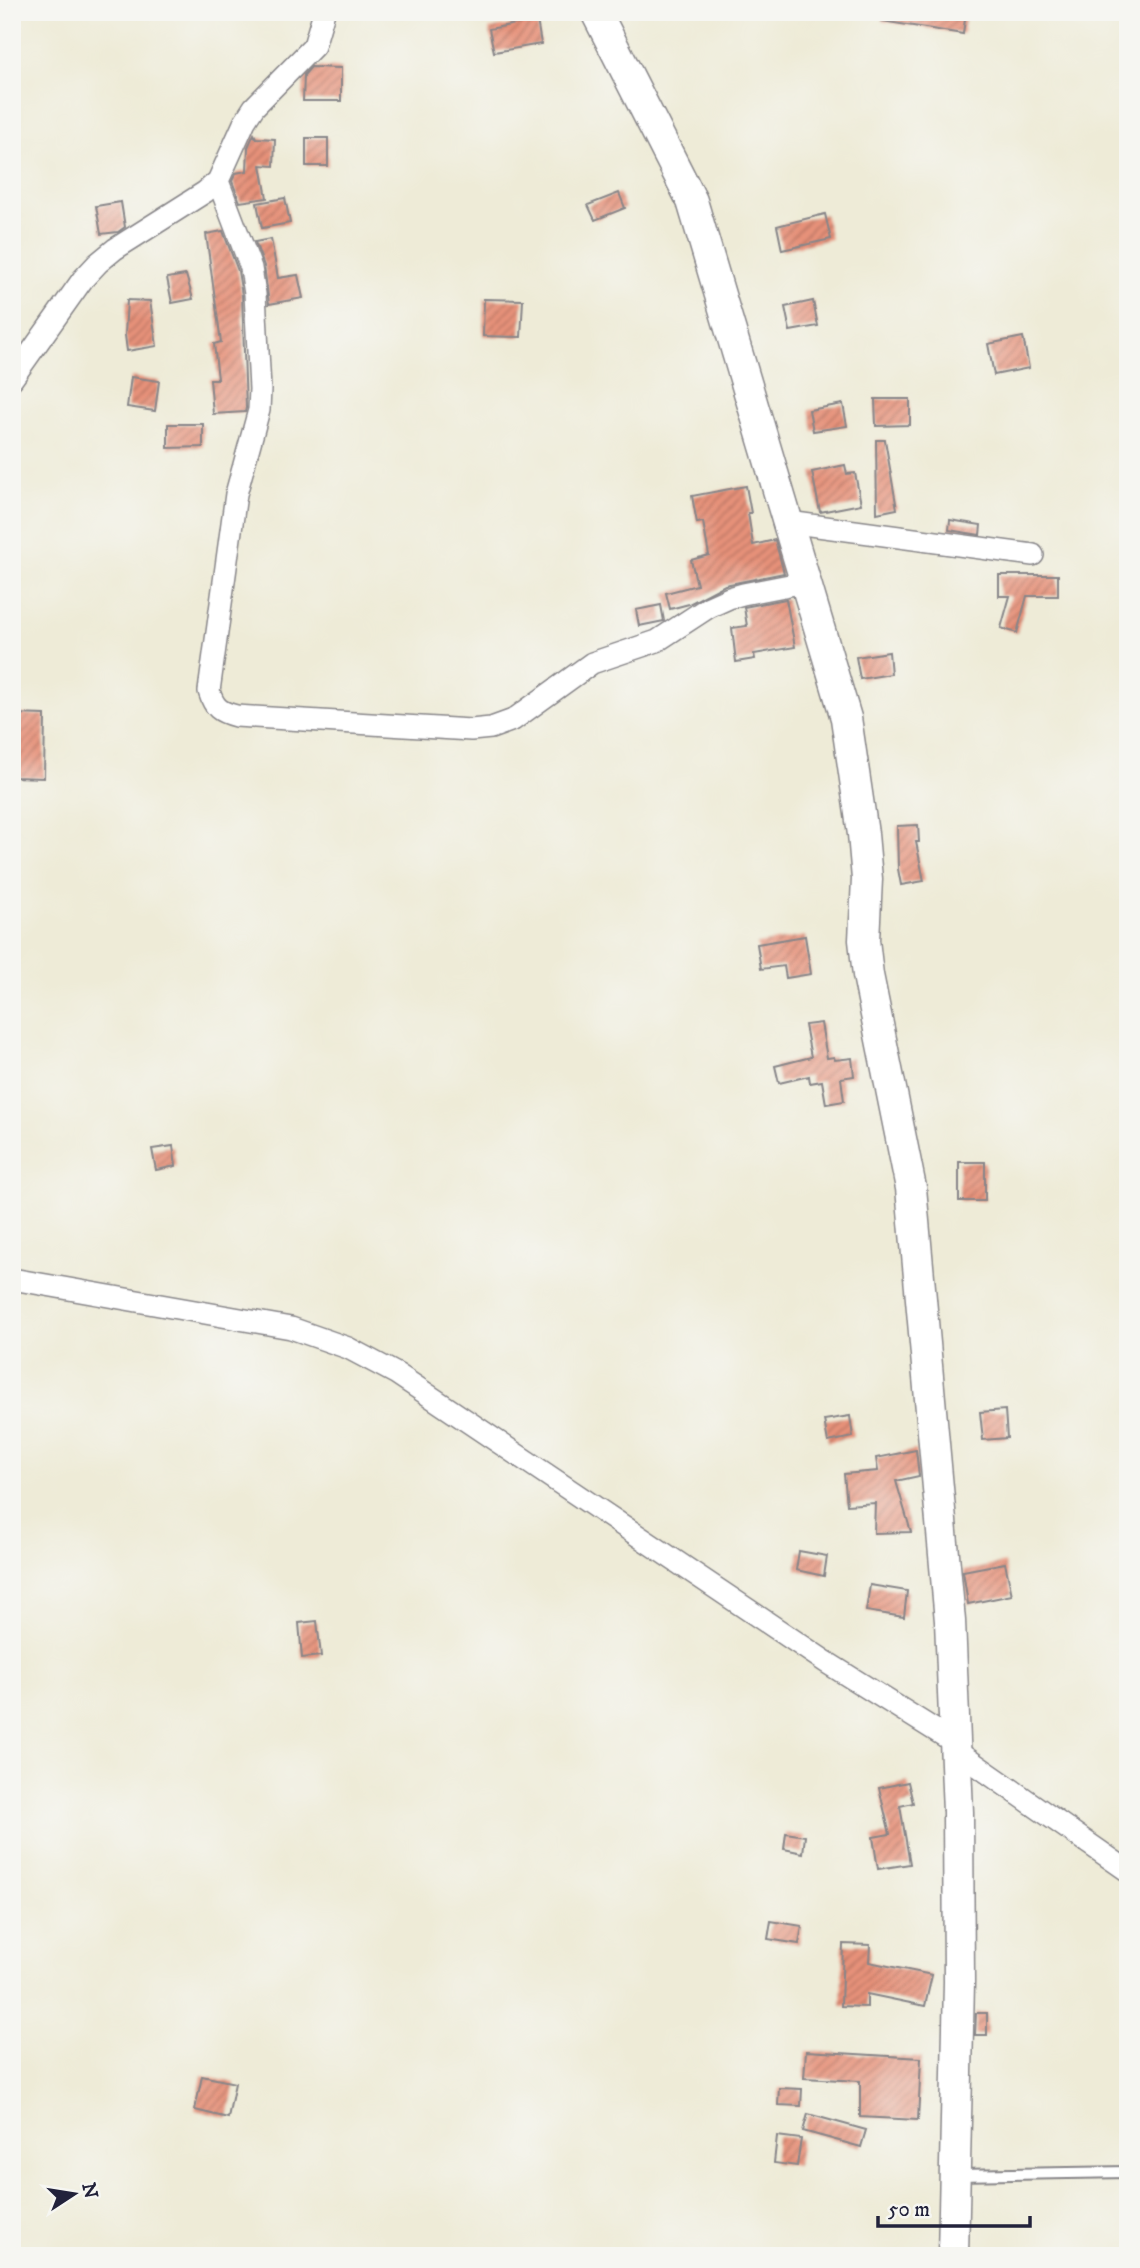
<svg xmlns="http://www.w3.org/2000/svg" width="1140" height="2268" font-family="'IM FELL DW Pica',serif">
<style>
.building{fill:url(#building-hatch)}
.lines{fill:none;stroke-linecap:round;stroke-linejoin:round}
.lane-casing{stroke:#888689;stroke-width:14}
.street-casing{stroke:#888689;stroke-width:24}
.secondary-casing{stroke:#888689;stroke-width:33}
.lane{stroke:#fff;stroke-width:10}
.street{stroke:#fff;stroke-width:21}
.secondary{stroke:#fff;stroke-width:30}
</style>
<defs>
<pattern id="building-hatch" width="6" height="6" patternUnits="userSpaceOnUse" patternTransform="scale(1.75)"><rect width="6" height="6" fill="#e69179"/><path d="M-1 1l2-2M0 6l6-6M5 7l2-2" fill="none" stroke="#ba7664"/></pattern>
</defs>
<rect width="100%" height="100%" fill="#f6f6f2"/>
<filter id="ink" filterUnits="userSpaceOnUse"><feTurbulence type="fractalNoise" baseFrequency=".0143" numOctaves="2"/><feDisplacementMap in="SourceGraphic" scale="14" xChannelSelector="R" yChannelSelector="G"/><feConvolveMatrix kernelMatrix="1 2 1 2 8 2 1 2 1" color-interpolation-filters="sRGB"/></filter>
<filter id="wash" filterUnits="userSpaceOnUse"><feTurbulence type="fractalNoise" baseFrequency=".00686" numOctaves="4" result="noise"/><feDisplacementMap in="SourceGraphic" scale="28" xChannelSelector="R" yChannelSelector="G"/><feGaussianBlur stdDeviation="1.57" result="paint"/><feColorMatrix in="noise" values="0 0 0 0 0 0 0 0 0 0 0 0 0 0 0 0 0 1.4 0 .05"/><feComposite in="paint" operator="in"/></filter>
<g filter="url(#wash)">
<rect width="100%" height="100%" fill="#eeebd7"/>
<g id="blocks">
<path class="building" d="M 883,12 L 966,12 L 963,34 L 882,21 Z
M 537,20 L 541,44 L 494,52 L 489,29 Z
M 311,67 L 341,68 L 341,101 L 303,101 L 304,75 Z
M 254,134 L 256,138 L 275,139 L 274,166 L 261,165 L 267,198 L 240,202 L 232,181 L 236,173 L 247,171 L 248,147 Z
M 306,138 L 328,138 L 328,166 L 306,166 Z
M 619,193 L 625,208 L 595,220 L 588,205 Z
M 285,198 L 290,223 L 262,228 L 257,203 Z
M 121,202 L 125,227 L 118,232 L 101,234 L 96,206 Z
M 825,214 L 831,239 L 782,250 L 777,226 Z
M 223,231 L 238,271 L 242,295 L 246,408 L 245,412 L 213,414 L 210,379 L 218,379 L 214,344 L 221,342 L 206,234 Z
M 271,239 L 278,278 L 298,275 L 303,298 L 269,304 L 264,266 L 255,242 Z
M 186,275 L 193,299 L 172,303 L 167,278 Z
M 484,299 L 523,300 L 521,337 L 483,336 Z
M 127,300 L 150,301 L 157,346 L 127,351 L 125,335 Z
M 813,301 L 818,326 L 790,331 L 785,307 Z
M 1023,337 L 1029,368 L 994,375 L 988,344 Z
M 131,377 L 159,381 L 155,411 L 127,407 Z
M 875,399 L 910,399 L 910,425 L 876,426 Z
M 843,404 L 847,426 L 813,431 L 809,410 Z
M 168,424 L 203,424 L 203,447 L 168,448 Z
M 876,440 L 885,440 L 897,509 L 877,513 Z
M 845,465 L 847,474 L 855,473 L 861,504 L 820,512 L 812,472 Z
M 746,486 L 751,513 L 748,513 L 753,545 L 775,540 L 784,573 L 725,585 L 689,604 L 670,609 L 666,593 L 697,585 L 691,560 L 709,555 L 703,522 L 697,523 L 692,496 Z
M 950,520 L 981,525 L 980,535 L 949,530 Z
M 999,575 L 1058,575 L 1058,596 L 1027,596 L 1017,633 L 1001,628 L 1010,596 L 999,596 Z
M 786,599 L 795,647 L 754,654 L 755,659 L 736,662 L 732,628 L 747,626 L 744,607 Z
M 661,605 L 664,621 L 639,626 L 636,610 Z
M 889,652 L 891,674 L 860,679 L 856,657 Z
M 14,714 L 45,715 L 44,778 L 13,777 Z
M 918,825 L 919,842 L 916,842 L 924,881 L 901,885 L 898,869 L 897,826 Z
M 805,936 L 811,974 L 786,978 L 784,966 L 761,969 L 757,944 Z
M 821,1023 L 827,1058 L 834,1057 L 835,1060 L 852,1058 L 854,1076 L 841,1078 L 844,1101 L 826,1104 L 822,1081 L 810,1083 L 809,1076 L 779,1083 L 775,1066 L 811,1057 L 805,1025 Z
M 173,1146 L 176,1166 L 156,1170 L 152,1149 Z
M 959,1162 L 985,1162 L 985,1201 L 959,1201 Z
M 1005,1410 L 1007,1438 L 983,1440 L 980,1412 Z
M 850,1416 L 853,1437 L 828,1442 L 824,1420 Z
M 916,1450 L 919,1476 L 896,1481 L 911,1532 L 874,1533 L 875,1503 L 847,1505 L 844,1474 L 878,1471 L 876,1458 Z
M 799,1551 L 827,1556 L 824,1576 L 796,1570 Z
M 1005,1563 L 1012,1595 L 968,1604 L 963,1571 Z
M 870,1585 L 907,1591 L 904,1617 L 866,1611 Z
M 317,1621 L 321,1656 L 302,1658 L 299,1623 Z
M 908,1782 L 913,1803 L 900,1806 L 910,1864 L 878,1869 L 873,1837 L 890,1834 L 879,1788 Z
M 786,1833 L 805,1836 L 803,1853 L 784,1849 Z
M 771,1921 L 802,1926 L 799,1944 L 768,1939 Z
M 843,1944 L 870,1945 L 869,1962 L 932,1975 L 925,2006 L 867,1994 L 867,2007 L 841,2006 Z
M 976,2013 L 987,2013 L 987,2035 L 975,2035 Z
M 806,2051 L 921,2058 L 918,2120 L 860,2117 L 860,2081 L 804,2078 Z
M 202,2076 L 235,2083 L 228,2118 L 195,2110 Z
M 779,2088 L 802,2089 L 801,2106 L 778,2105 Z
M 808,2114 L 866,2130 L 861,2147 L 803,2131 Z
M 777,2136 L 801,2139 L 797,2166 L 774,2163 Z"/>
</g>
</g>
<g filter="url(#ink)">
<use href="#blocks" fill-opacity="0" stroke="#888689" stroke-width="2"/>
<g class="lines">
<defs>
<path id="lane" d="M 958,2175 L 1128,2172"/>
<path id="street" d="M 218,181 L 251,268 L 255,294 L 260,389 L 259,410 L 236,494 L 209,691 C 214,708 220,712 236,716 L 471,730 L 491,728 L 513,720 L 592,663 L 657,641 L 709,607 L 729,598 L 743,594 L 805,582
M 12,379 L 83,279 L 98,263 L 115,249 L 205,192 L 218,181 L 245,121 L 254,107 L 314,46 L 324,12
M 788,522 L 1033,555
M 12,1279 L 291,1328 L 348,1348 L 397,1374 L 826,1662 L 954,1742
M 955,1750 L 1128,1871"/>
<path id="secondary" d="M 596,12 L 692,201 L 846,718 L 863,834 L 867,879 L 864,940 L 868,975 L 911,1188 L 950,1621 L 958,1812 L 959,1982 L 953,2256"/>
</defs>
<use href="#lane" class="lane-casing"/>
<use href="#street" class="street-casing"/>
<use href="#secondary" class="secondary-casing"/>
<use href="#lane" class="lane"/>
<use href="#street" class="street"/>
<use href="#secondary" class="secondary"/>
</g>
</g>
<rect width="1140" height="2268" fill="none" stroke="#f6f6f2" stroke-width="42"/>
<g transform="translate(74 2194) rotate(78)" stroke="#f6f6f2" stroke-width="5" paint-order="stroke">
<path d="M0-5L12 26L0 18L-12 26Z" fill="#22223b"/>
<text y="-10" font-size="19" font-weight="bold" text-anchor="middle" fill="#22223b">N</text>
</g>
<path d="M878 2216v10h152v-10" fill="none" stroke="#22223b" stroke-width="3.5"/>
<text x="888" y="2216" font-size="21" fill="#22223b" stroke="#f6f6f2" stroke-width="5" paint-order="stroke">50 m</text>
</svg>
